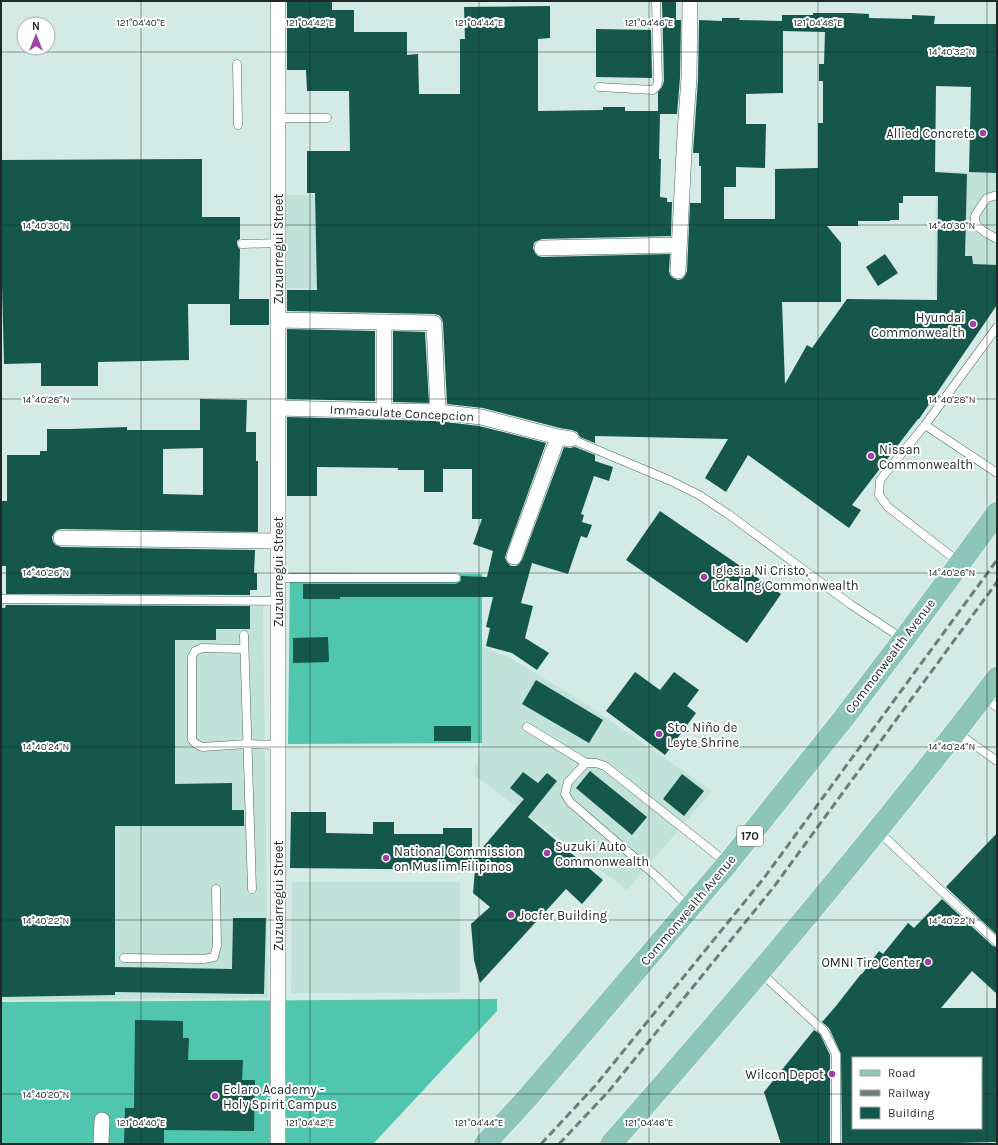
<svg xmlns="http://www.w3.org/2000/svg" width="998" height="1145" font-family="Karla,sans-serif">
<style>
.built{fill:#c1e2d8}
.forest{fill:#4fc6ad}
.building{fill:#15574a;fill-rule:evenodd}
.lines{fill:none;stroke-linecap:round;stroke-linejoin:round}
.lane-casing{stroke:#526761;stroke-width:9}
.street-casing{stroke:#526761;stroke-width:16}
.primary-casing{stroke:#fff;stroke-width:23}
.lane{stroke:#fff;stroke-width:8}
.street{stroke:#fff;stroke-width:15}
.primary{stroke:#8dc6b9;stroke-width:22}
.rail{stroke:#6d7d79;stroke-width:3;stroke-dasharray:8 4;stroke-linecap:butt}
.ticks{fill:none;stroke:#1f2926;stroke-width:1;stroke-opacity:0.45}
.poi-dot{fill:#a340a6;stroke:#fff;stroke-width:1.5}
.labels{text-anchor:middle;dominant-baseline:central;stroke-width:4;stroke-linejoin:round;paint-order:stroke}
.shield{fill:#fff;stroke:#626967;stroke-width:1}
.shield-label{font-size:12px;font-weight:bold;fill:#1f2926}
.poi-label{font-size:13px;fill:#1f2926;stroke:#fff;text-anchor:start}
.street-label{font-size:13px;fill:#1f2926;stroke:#fff}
.ticks-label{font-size:10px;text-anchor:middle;fill:#1f2926;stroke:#fff;stroke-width:4;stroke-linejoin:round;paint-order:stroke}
</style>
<rect width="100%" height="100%" fill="#d3ebe4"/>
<path class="built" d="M 936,171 L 997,173 L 997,297 L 935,296 Z
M 463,194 L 465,291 L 285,288 L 285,195 Z
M 1,601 L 263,606 L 268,998 L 1,1000 Z
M 482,647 L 509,657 L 588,705 L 712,791 L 627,890 L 474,775 L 482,743 Z
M 292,882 L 460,882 L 460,993 L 291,993 Z"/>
<path class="forest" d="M 290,573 L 482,574 L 482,743 L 288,744 Z
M 497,999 L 497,1011 L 373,1144 L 1,1144 L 1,1002 Z"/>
<path class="building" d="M 287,1 L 332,1 L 332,10 L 354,10 L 354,32 L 407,32 L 407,55 L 418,54 L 419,94 L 460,94 L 460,39 L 465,39 L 464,7 L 550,6 L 550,38 L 538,39 L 538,111 L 603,110 L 603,107 L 625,107 L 625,111 L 658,111 L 658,92 L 662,87 L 664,81 L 662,2 L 676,2 L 676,20 L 681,20 L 680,78 L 677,114 L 660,114 L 659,159 L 661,159 L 660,197 L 667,198 L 667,202 L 672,202 L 671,236 L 542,239 L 537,241 L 534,243 L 533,248 L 535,253 L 538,256 L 542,257 L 670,254 L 669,271 L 670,275 L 673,278 L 678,280 L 682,279 L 685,276 L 687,271 L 690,203 L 701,203 L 701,166 L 699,166 L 699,153 L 693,153 L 698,79 L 699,20 L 722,21 L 722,18 L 740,18 L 739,20 L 782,21 L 782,15 L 813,15 L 813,13 L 851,13 L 869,14 L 869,18 L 912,19 L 912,15 L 935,16 L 934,24 L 997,24 L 997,173 L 969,172 L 971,87 L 936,86 L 935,172 L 967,174 L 965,256 L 972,256 L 973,264 L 997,265 L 997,305 L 919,419 L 918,419 L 852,505 L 861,510 L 849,528 L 748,455 L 726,492 L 705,478 L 728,439 L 595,436 L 595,443 L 580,437 L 577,432 L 572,430 L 560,428 L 483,408 L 447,404 L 443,323 L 442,319 L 439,315 L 434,314 L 287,311 L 287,290 L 317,290 L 315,193 L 307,193 L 307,151 L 350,151 L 349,91 L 307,91 L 306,70 L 287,70 ZM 783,31 L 825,32 L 824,64 L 819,64 L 819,81 L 823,81 L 823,123 L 818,123 L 818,168 L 775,169 L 775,219 L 724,219 L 724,187 L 736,187 L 736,167 L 765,168 L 766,124 L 746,124 L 746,94 L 783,93 ZM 903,196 L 938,196 L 937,300 L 847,299 L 812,348 L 807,345 L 785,384 L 782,302 L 841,302 L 841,243 L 827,226 L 858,226 L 858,221 L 890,221 L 890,220 L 899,220 L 899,203 L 903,203 Z
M 596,29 L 651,30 L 652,78 L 596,77 Z
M 202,159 L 202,217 L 240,217 L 240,239 L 237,241 L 237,244 L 238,247 L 240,249 L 239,299 L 269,299 L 269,325 L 230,325 L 230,304 L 188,304 L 189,360 L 98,362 L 98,386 L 41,386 L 41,363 L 4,364 L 2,286 L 1,286 L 1,160 Z
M 885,254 L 898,273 L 878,286 L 866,267 Z
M 287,329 L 375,331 L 375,401 L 287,399 Z
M 393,331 L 425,332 L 429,403 L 393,402 Z
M 200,399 L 247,400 L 246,432 L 256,432 L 256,461 L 258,461 L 258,532 L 61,529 L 57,530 L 54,533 L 52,537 L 53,542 L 56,545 L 61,547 L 255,550 L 254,573 L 257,573 L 257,590 L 250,590 L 250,595 L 6,594 L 6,566 L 1,566 L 1,501 L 7,501 L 7,455 L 40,455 L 40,451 L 47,451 L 47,429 L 71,429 L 127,427 L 127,430 L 200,430 ZM 203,448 L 203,495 L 163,494 L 163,449 Z
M 287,417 L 437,421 L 479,426 L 546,443 L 506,554 L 505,558 L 507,562 L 511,566 L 516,566 L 519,564 L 522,560 L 564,447 L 570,448 L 575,447 L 595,455 L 595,461 L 613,467 L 609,481 L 594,476 L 581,514 L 584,515 L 582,522 L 592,525 L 587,538 L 581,536 L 568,574 L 532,563 L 521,603 L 533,606 L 525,638 L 549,653 L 537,670 L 512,653 L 486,646 L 490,628 L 486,627 L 493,597 L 340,597 L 340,599 L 303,599 L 303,584 L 456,584 L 461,581 L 461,576 L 487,577 L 493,551 L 473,544 L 482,519 L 472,519 L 472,469 L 443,469 L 443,492 L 424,492 L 424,470 L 398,470 L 398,468 L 317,467 L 317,496 L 287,496 Z
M 660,511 L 781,594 L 747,643 L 626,560 Z
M 6,605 L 250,606 L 250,629 L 216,629 L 216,640 L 175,640 L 175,784 L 232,783 L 232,810 L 244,810 L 244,826 L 115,826 L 115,967 L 232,969 L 233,918 L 266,918 L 264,994 L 115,992 L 115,995 L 1,997 L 1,608 L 5,608 Z
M 328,637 L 329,661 L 328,662 L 293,663 L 293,638 Z
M 635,672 L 660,690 L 674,672 L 699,690 L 687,706 L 696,713 L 665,755 L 606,711 Z
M 536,680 L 603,720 L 589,743 L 522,704 Z
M 434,726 L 471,726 L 471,741 L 434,741 Z
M 590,771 L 647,817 L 632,835 L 576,788 Z
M 523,772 L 538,783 L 547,773 L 557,781 L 528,817 L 603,880 L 582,904 L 566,889 L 480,983 L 474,960 L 471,924 L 490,907 L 473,893 L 475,870 L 290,868 L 291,812 L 326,812 L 326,833 L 373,834 L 373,822 L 394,822 L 394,834 L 443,834 L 443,828 L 472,828 L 472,860 L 524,799 L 510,788 Z
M 682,774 L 704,791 L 684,816 L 663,799 Z
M 997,833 L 997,935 L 946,887 Z
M 942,899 L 993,946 L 997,947 L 997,994 L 972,971 L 941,1008 L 996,1008 L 997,1142 L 956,1143 L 956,1144 L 842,1144 L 841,1054 L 829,1028 L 822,1022 L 836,1006 L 861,974 L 862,974 L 879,951 L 883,954 L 908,923 L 914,928 ZM 853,1058 L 981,1058 L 981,1128 L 853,1128 Z
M 135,1020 L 183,1021 L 183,1038 L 189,1038 L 188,1060 L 243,1060 L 242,1080 L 255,1080 L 254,1131 L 164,1130 L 164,1144 L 124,1144 L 125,1108 L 134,1108 Z
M 814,1030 L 820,1034 L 830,1055 L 830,1144 L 781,1144 L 764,1092 Z"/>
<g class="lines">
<defs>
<path id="lane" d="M 237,64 L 238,125
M 599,87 L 653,90 L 657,86 L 658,81 L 656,1
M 278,118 L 327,118
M 997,195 L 987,198 C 983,203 979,209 976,214 C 970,227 989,234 997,239
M 242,244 L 278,243
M 925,425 L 997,473
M 571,439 L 671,481 L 699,495 L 728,514 L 850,604 L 903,639
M 960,563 L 888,507 L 879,495 L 880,480 L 925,425 L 997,327
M 278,578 L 456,578
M 1,599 L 278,601
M 244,635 L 252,889
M 244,649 L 202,648 L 195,651 L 192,657 L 192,740 L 196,744 L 202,747 L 247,744 L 278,745
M 983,696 L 997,707
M 527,727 L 586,763 L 596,763 L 605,766 L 727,863
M 956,732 L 997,761
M 586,763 L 568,782 L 565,794 L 570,802 L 656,876 L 689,907
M 878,831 L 935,885 L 997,942
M 124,958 L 204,959 L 214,957 L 217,946 L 216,889
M 761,973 L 824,1031 L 836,1054 L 836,1144"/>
<path id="street" d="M 542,248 L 679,245
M 678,271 L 685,133 L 689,78 L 690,1
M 278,320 L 434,323 L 438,412
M 278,408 L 438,412 L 481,417 L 558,437 L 571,439
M 384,411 L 384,322
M 61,538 L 278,541
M 514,557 L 558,437
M 101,1144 L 102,1120
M 278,1144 L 278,1"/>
<path id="primary" d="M 485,1144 L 529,1096 L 728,863 L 843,719 L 904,639 L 997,513
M 611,1144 C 744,993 875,839 997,678"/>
</defs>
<use href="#lane" class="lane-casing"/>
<use href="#street" class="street-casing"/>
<use href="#primary" class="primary-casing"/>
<use href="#lane" class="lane"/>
<use href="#street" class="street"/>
<use href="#primary" class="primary"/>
<path class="rail" d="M 541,1144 L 595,1086 L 764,878 L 997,560
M 559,1144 L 608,1092 L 773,888 L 997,582"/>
</g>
<path class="ticks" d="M 141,1 L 141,1144M 310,1 L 310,1144M 479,1 L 479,1144M 649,1 L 649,1144M 818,1 L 818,1144M 987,1 L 987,1144M 1,52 L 997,52M 1,225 L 997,225M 1,399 L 997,399M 1,573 L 997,573M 1,747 L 997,747M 1,920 L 997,920M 1,1094 L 853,1094M 981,1094 L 997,1094"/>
<g class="poi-dot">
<circle cx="983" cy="133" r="4"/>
<circle cx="973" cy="324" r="4"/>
<circle cx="871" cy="456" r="4"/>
<circle cx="704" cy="577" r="4"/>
<circle cx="659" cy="734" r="4"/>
<circle cx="547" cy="853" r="4"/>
<circle cx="386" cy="858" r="4"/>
<circle cx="511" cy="915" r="4"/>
<circle cx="928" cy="962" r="4"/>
<circle cx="832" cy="1074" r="4"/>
<circle cx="215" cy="1096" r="4"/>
</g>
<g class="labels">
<rect class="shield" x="737" y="826" width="26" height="20" rx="3"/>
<g class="shield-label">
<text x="750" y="836">170</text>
</g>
<g class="poi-label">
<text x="975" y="133" text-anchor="end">Allied Concrete</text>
<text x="965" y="317" text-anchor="end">Hyundai<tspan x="965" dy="15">Commonwealth</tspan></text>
<text x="879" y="449">Nissan<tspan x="879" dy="15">Commonwealth</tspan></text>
<text x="712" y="570">Iglesia Ni Cristo,<tspan x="712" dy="15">Lokal ng Commonwealth</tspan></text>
<text x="667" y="727">Sto. Niño de<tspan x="667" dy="15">Leyte Shrine</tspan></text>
<text x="555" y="846">Suzuki Auto<tspan x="555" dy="15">Commonwealth</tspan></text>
<text x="394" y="851">National Commission<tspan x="394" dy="15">on Muslim Filipinos</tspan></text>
<text x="519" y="915">Jocfer Building</text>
<text x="920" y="962" text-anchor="end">OMNI Tire Center</text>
<text x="824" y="1074" text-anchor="end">Wilcon Depot</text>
<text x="223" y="1089">Eclaro Academy -<tspan x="223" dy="15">Holy Spirit Campus</tspan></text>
</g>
<g class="street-label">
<text transform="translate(278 249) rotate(-90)">Zuzuarregui Street</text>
<text transform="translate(402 413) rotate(3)">Immaculate Concepcion</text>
<text transform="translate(278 572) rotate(-90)">Zuzuarregui Street</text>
<text transform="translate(890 656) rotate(-53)">Commonwealth Avenue</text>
<text transform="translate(278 896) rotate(-90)">Zuzuarregui Street</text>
<text transform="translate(688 910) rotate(-50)">Commonwealth Avenue</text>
</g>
</g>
<g class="ticks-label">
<text x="141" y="26">121°04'40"E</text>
<text x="310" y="26">121°04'42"E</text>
<text x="479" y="26">121°04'44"E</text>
<text x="649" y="26">121°04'46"E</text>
<text x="818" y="26">121°04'48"E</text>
<text x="952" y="55">14°40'32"N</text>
<text x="46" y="229">14°40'30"N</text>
<text x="952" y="229">14°40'30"N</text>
<text x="46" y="403">14°40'28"N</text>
<text x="952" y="403">14°40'28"N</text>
<text x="46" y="576">14°40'26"N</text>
<text x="952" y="576">14°40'26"N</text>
<text x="46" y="750">14°40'24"N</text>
<text x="952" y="750">14°40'24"N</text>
<text x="46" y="924">14°40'22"N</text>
<text x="952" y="924">14°40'22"N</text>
<text x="46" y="1098">14°40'20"N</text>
<text x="141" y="1126">121°04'40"E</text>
<text x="310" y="1126">121°04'42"E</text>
<text x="479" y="1126">121°04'44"E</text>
<text x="649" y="1126">121°04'46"E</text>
</g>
<rect width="998" height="1145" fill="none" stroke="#1f2926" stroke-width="4"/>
<rect x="852" y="1057" width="130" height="72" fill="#ffffff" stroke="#a5a9a8"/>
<rect x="860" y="1070" width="20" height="6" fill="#8dc6b9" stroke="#a5a9a8"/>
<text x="888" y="1077" font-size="12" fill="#1f2926">Road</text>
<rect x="860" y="1090" width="20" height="6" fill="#6d7d79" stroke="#a5a9a8"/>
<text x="888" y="1097" font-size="12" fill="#1f2926">Railway</text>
<rect x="860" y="1107" width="20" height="12" fill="#15574a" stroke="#a5a9a8"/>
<text x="888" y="1117" font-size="12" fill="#1f2926">Building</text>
<g transform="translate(36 36)"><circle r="19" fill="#ffffff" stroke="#a5a9a8"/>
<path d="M0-3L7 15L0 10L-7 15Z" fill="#a340a6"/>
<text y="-6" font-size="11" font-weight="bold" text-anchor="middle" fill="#1f2926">N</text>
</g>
</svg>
